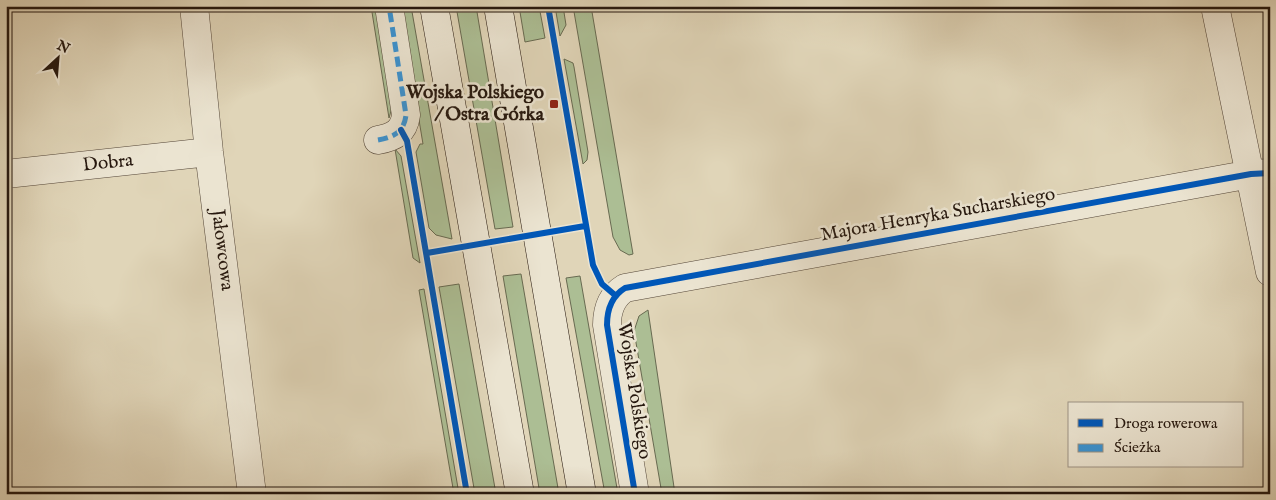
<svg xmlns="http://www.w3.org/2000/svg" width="1276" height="500" font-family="'IM FELL English',serif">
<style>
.green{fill:#acbe94;stroke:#686a51}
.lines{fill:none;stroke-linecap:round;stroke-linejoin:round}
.minor-casing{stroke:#544638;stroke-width:29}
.secondary-casing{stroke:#25170e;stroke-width:29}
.minor{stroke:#ebe4d1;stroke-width:28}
.secondary{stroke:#ebe4d1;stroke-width:28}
.quiet{stroke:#3b93d2;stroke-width:5;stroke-dasharray:10 5;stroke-linecap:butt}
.cycleway-casing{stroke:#ebe4d1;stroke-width:9}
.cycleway{stroke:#0057b8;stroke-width:6}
.poi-dot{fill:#8f2418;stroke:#ebe4d1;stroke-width:2}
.labels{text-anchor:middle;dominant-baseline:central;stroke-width:5;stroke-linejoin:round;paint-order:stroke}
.poi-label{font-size:19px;font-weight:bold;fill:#25170e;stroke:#ebe4d1;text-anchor:end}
.street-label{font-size:19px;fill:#25170e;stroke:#ebe4d1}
</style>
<rect width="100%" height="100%" fill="#e0d5b8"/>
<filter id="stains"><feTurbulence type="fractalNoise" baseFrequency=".004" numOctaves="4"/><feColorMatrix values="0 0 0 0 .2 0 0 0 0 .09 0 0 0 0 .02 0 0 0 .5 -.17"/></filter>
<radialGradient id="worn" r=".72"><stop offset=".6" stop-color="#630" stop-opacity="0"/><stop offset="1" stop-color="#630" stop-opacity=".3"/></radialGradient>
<path class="green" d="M 371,6 L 377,6 L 393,104 L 389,118 Z
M 400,6 L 411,6 L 452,239 L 436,235 L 429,228 L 416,152 L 420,144 L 423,144 Z
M 456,6 L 476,6 L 513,227 L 495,229 Z
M 519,6 L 539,6 L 545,38 L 525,42 Z
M 555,6 L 563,6 L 566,25 L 560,36 Z
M 573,6 L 591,6 L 633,254 L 629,255 L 620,250 L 613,237 Z
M 564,59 L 573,63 L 574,67 L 588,152 L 587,160 L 583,164 Z
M 395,149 L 401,156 L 420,263 L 413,258 Z
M 521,274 L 559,494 L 540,494 L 503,276 Z
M 580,276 L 618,494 L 605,494 L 566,278 Z
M 459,284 L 496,494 L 475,494 L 439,287 Z
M 424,289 L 459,494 L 454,494 L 419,290 Z
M 648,310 L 675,494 L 662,494 L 634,331 L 639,316 Z"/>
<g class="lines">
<defs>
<path id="minor" d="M 194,6 L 209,152 L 252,494
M 1215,6 L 1270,272
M 378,140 C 394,137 404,132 406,115 L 389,6
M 6,174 L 209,152
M 635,494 L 607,325 C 607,309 612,296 625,288 L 1251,174 L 1270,173"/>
<path id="secondary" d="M 434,6 L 520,494
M 498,6 L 582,494"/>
</defs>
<use href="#minor" class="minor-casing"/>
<use href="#secondary" class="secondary-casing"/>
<use href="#minor" class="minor"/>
<use href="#secondary" class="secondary"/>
<path class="quiet" d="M 378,140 C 394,137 404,132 406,115 L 389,6"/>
<defs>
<path id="cycleway" d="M 548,6 L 593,265 L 602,284 L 616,296
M 401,130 L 407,141 L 467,494
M 427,253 L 585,226
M 635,494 L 607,325 C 607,309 612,296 625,288 L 1251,174 L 1270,173"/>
</defs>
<use href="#cycleway" class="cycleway-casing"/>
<use href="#cycleway" class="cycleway"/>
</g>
<rect class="poi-dot" x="549" y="99" width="10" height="10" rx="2.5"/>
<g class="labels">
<g class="poi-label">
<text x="544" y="93">Wojska Polskiego<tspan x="544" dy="22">/ Ostra Górka</tspan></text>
</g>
<g class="street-label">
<text transform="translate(108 163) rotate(-6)">Dobra</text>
<text transform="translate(938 215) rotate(-10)">Majora Henryka Sucharskiego</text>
<text transform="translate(222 250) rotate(83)">Jałowcowa</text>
<text transform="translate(634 391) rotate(81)">Wojska Polskiego</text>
</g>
</g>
<rect width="1276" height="500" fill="none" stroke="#e0d5b8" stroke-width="25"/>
<rect x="8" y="8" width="1261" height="485" fill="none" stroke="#25170e" stroke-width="2.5"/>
<rect x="12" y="12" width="1251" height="475" fill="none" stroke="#25170e"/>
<rect x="1068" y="402" width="175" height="65" fill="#ebe4d1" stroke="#9c9283"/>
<rect x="1078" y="419" width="25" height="8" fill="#0057b8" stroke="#9c9283"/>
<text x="1114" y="428" font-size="15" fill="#25170e">Droga rowerowa</text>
<rect x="1078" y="444" width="25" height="8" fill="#3b93d2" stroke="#9c9283"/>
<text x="1114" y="452" font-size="15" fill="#25170e">Ścieżka</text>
<g transform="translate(58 58) rotate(26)" stroke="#ebe4d1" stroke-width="4" paint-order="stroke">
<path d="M0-4L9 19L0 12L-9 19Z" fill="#25170e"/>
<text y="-8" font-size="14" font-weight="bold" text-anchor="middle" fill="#25170e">N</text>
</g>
<rect width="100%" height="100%" filter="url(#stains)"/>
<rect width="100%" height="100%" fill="url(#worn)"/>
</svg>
